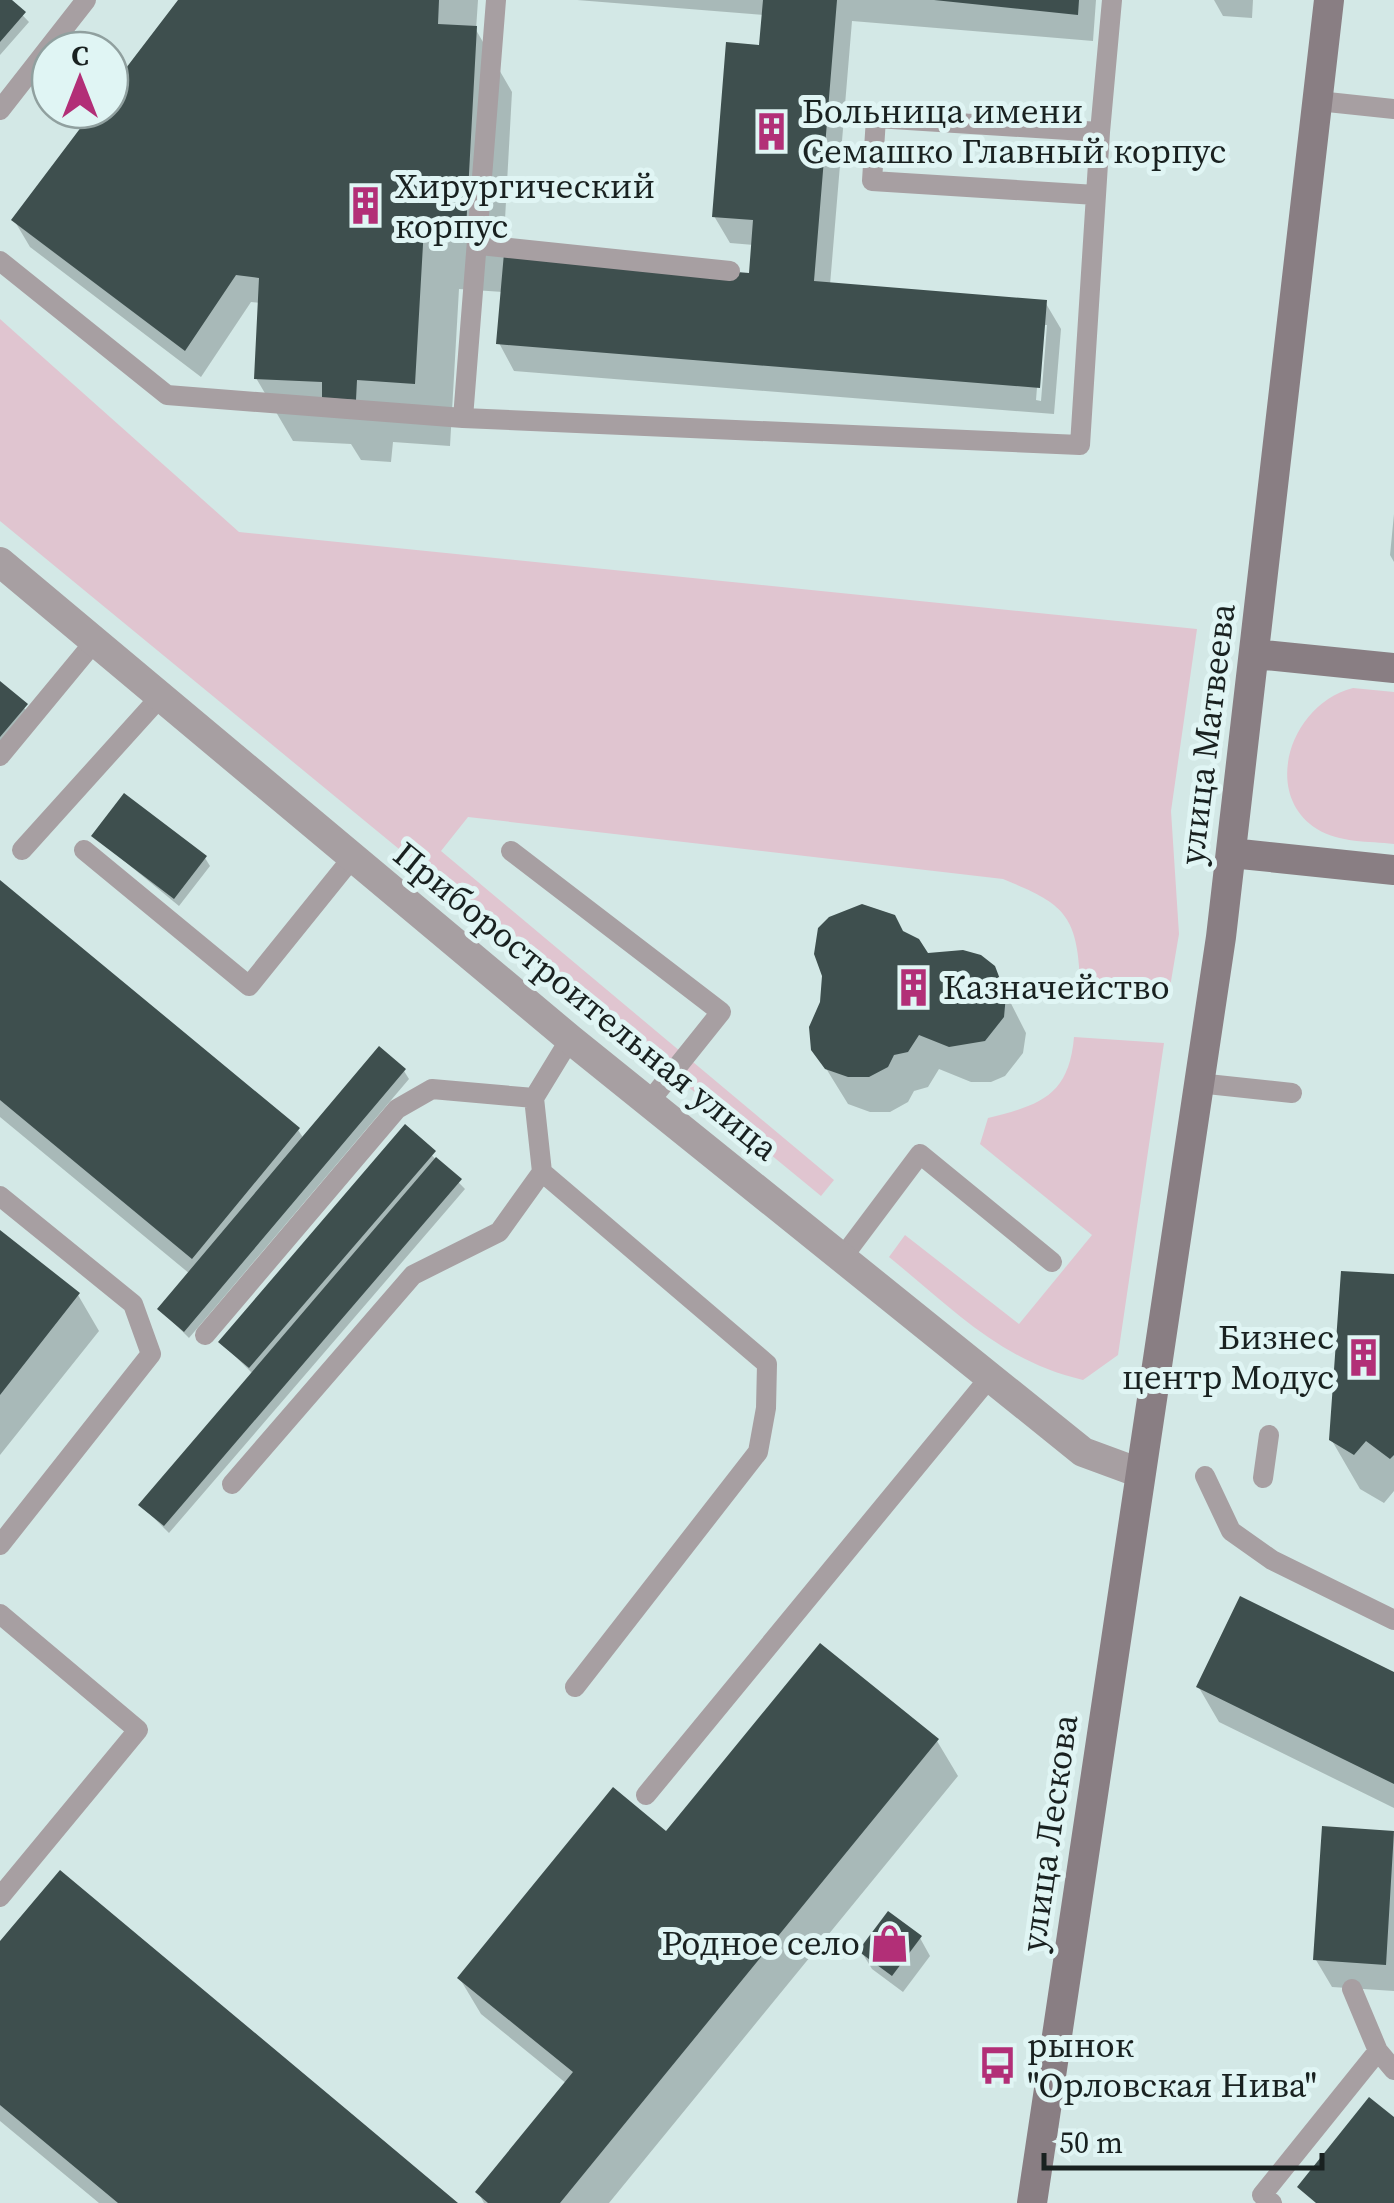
<svg xmlns="http://www.w3.org/2000/svg" width="1394" height="2203" font-family="'Source Serif 4',serif">
<style>
.green{fill:#e0c5d0}
.shadow{fill:#0003;fill-rule:evenodd}
.building{fill:#3e4f4e}
.lines{fill:none;stroke-linecap:round;stroke-linejoin:round}
.service{stroke:#a79fa2;stroke-width:20}
.minor{stroke:#a79fa2;stroke-width:30}
.secondary{stroke:#897e83;stroke-width:30}
.labels{text-anchor:middle;dominant-baseline:central;stroke-width:10;stroke-linejoin:round;paint-order:stroke}
.poi-label{font-size:35px;fill:#192120;stroke:#e0f5f4;text-anchor:start}
.street-label{font-size:35px;fill:#192120;stroke:#e0f5f4}
</style>
<rect width="100%" height="100%" fill="#d3e8e6"/>
<path class="green" d="M 0,319 L 239,532 L 1197,629 L 1171,811 L 1179,934 L 1170,987 L 1080,979 C 1077,913 1062,903 1003,879 L 468,817 L 441,851 L 834,1180 L 821,1196 L 0,521 Z
M 1353,688 L 1394,692 L 1394,844 C 1369,841 1339,843 1317,829 C 1261,794 1290,704 1353,688 Z
M 1074,1037 L 1164,1043 L 1118,1355 L 1083,1380 C 1001,1361 953,1309 889,1257 L 905,1235 L 1019,1324 L 1092,1235 L 980,1144 L 988,1118 C 1040,1105 1069,1096 1074,1037 Z"/>
<path class="shadow" d="M 0,0 L 8,0 L 29,22 L 0,55 Z
M 181,0 L 478,0 L 476,30 L 512,92 L 503,256 L 751,276 L 754,245 L 730,243 L 714,216 L 761,48 L 764,15 L 577,0 L 1096,0 L 1093,41 L 852,21 L 830,285 L 1045,302 L 1061,329 L 1054,414 L 514,371 L 499,343 L 503,292 L 459,289 L 450,446 L 393,442 L 391,462 L 361,460 L 351,444 L 293,441 L 256,378 L 261,303 L 251,302 L 201,377 L 30,247 L 14,220 L 97,110 L 110,110 L 110,93 ZM 1042,325 L 1047,325 L 1041,401 L 1036,400 Z
M 1214,0 L 1253,0 L 1252,18 L 1223,16 Z
M 1394,514 L 1394,562 L 1390,555 Z
M 0,684 L 30,714 L 0,750 Z
M 94,836 L 205,858 L 210,866 L 179,906 Z
M 0,883 L 298,1130 L 304,1139 L 404,1071 L 409,1079 L 189,1338 L 160,1309 L 190,1274 L 0,1117 Z
M 903,934 L 927,955 L 993,968 L 1026,1033 L 1023,1053 L 1005,1076 L 991,1082 L 971,1082 L 939,1069 L 928,1087 L 914,1091 L 908,1102 L 890,1112 L 870,1112 L 848,1104 L 814,1049 Z
M 405,1128 L 465,1189 L 169,1533 L 141,1505 L 253,1374 L 221,1342 Z
M 0,1234 L 78,1295 L 99,1331 L 0,1455 Z
M 1394,1277 L 1394,1491 L 1384,1503 L 1360,1489 L 1331,1439 Z
M 1394,1674 L 1394,1808 L 1219,1722 L 1198,1686 Z
M 937,1741 L 958,1776 L 609,2203 L 484,2203 L 478,2192 L 567,2084 L 481,2014 L 460,1979 L 667,1834 Z
M 1394,1833 L 1394,1991 L 1332,1987 L 1316,1960 Z
M 920,1938 L 930,1956 L 903,1992 L 872,1969 L 861,1951 Z
M 0,1945 L 454,2203 L 99,2203 L 0,2121 Z"/>
<path class="building" d="M 0,0 L 12,0 L 26,12 L 0,42 Z
M 178,0 L 439,0 L 438,24 L 477,26 L 466,229 L 424,227 L 415,384 L 357,380 L 356,400 L 322,398 L 322,382 L 254,379 L 259,278 L 236,275 L 185,351 L 11,220 L 94,110 L 110,110 L 110,89 Z
M 763,0 L 837,0 L 814,281 L 1047,300 L 1040,388 L 496,344 L 504,253 L 749,273 L 753,220 L 712,217 L 726,42 L 759,45 Z
M 934,0 L 1079,0 L 1078,15 Z
M 0,681 L 28,704 L 0,737 Z
M 124,793 L 207,856 L 174,899 L 91,836 Z
M 0,880 L 300,1128 L 192,1259 L 0,1100 Z
M 862,904 L 895,915 L 903,931 L 919,939 L 928,953 L 963,950 L 981,955 L 995,966 L 1006,995 L 1004,1017 L 985,1041 L 949,1047 L 919,1035 L 908,1052 L 894,1055 L 888,1067 L 869,1077 L 848,1077 L 825,1069 L 811,1050 L 809,1027 L 820,1002 L 822,976 L 814,954 L 818,928 L 829,917 Z
M 379,1046 L 406,1069 L 184,1332 L 157,1309 Z
M 405,1124 L 436,1151 L 249,1368 L 218,1342 Z
M 436,1157 L 462,1179 L 164,1526 L 138,1505 Z
M 0,1230 L 80,1293 L 0,1395 Z
M 1341,1271 L 1394,1274 L 1394,1455 L 1390,1459 L 1366,1441 L 1354,1455 L 1329,1440 Z
M 1240,1596 L 1394,1672 L 1394,1784 L 1196,1687 Z
M 820,1643 L 939,1739 L 560,2203 L 488,2203 L 475,2192 L 573,2072 L 457,1978 L 613,1787 L 666,1831 Z
M 1322,1826 L 1394,1831 L 1386,1965 L 1313,1960 Z
M 60,1870 L 352,2114 L 458,2203 L 118,2203 L 0,2105 L 0,1941 Z
M 888,1911 L 922,1936 L 892,1976 L 858,1951 Z
M 1369,2097 L 1394,2117 L 1394,2203 L 1316,2203 L 1297,2187 Z"/>
<g class="lines">
<path class="service" d="M 1318,101 L 1394,109
M 0,110 L 86,0
M 1100,132 L 1096,195 L 872,181 L 876,118 L 1100,132 L 1112,0
M 480,245 L 730,271
M 0,261 L 167,395 L 463,418 L 1080,445 L 1096,195
M 463,418 L 496,0
M 0,756 L 95,641
M 22,850 L 161,696
M 84,850 L 249,986 L 353,857
M 511,851 L 721,1012 L 649,1102
M 1198,1083 L 1292,1093
M 542,1172 L 767,1364 L 766,1408 L 758,1452 L 575,1687
M 0,1196 L 133,1304 L 151,1354 L 0,1545
M 842,1258 L 920,1154 L 1052,1262
M 205,1335 L 397,1109 L 432,1089 L 534,1098 L 570,1039
M 1205,1476 L 1231,1531 L 1272,1560 L 1394,1620
M 1263,1478 L 1269,1435
M 232,1484 L 413,1275 L 499,1232 L 542,1172 L 534,1098
M 0,1614 L 138,1730 L 0,1897
M 646,1795 L 990,1377
M 1352,1989 L 1378,2051 L 1394,2070
M 1272,2203 L 1262,2195 L 1378,2051"/>
<path class="minor" d="M 0,562 L 570,1039 L 1083,1452 L 1140,1473"/>
<path class="secondary" d="M 1255,654 L 1394,668
M 1231,853 L 1394,870
M 1032,2203 L 1221,937 L 1329,0"/>
</g>
<defs>
<symbol id="building-bare" viewBox="-9 -9 18 18"><path d="M-4-6H4V6H1V3H-1V6H-4ZM-2.5-4.3h1.7v1.8h-1.7ZM.8-4.3h1.7v1.8H.8ZM-2.5-1h1.7V.8h-1.7ZM.8-1h1.7V.8H.8Z" fill="#b22f77" stroke="#e0f5f4" stroke-width="2.5" paint-order="stroke"/></symbol>
<symbol id="shop-bare" viewBox="-9 -9 18 18"><path d="M-5-2.5h2.3a2.7 3.5 0 0 1 5.4 0H5L5.5 6h-11ZM-1.5-2.5h3a1.5 2.3 0 0 0-3 0Z" fill="#b22f77" stroke="#e0f5f4" stroke-width="2.5" paint-order="stroke"/></symbol>
<symbol id="bus-bare" viewBox="-9 -9 18 18"><path d="M-5-6H5V4H4V6H2V4H-2V6H-4V4H-5ZM-3.5-4V0h7V-4ZM-3.5 1.2v1.5H-2V1.2ZM2 1.2v1.5H3.5V1.2Z" fill="#b22f77" stroke="#e0f5f4" stroke-width="2.5" paint-order="stroke"/></symbol>
</defs>
<g fill-rule="evenodd">
<use href="#building-bare" x="744" y="104" width="55" height="55"/>
<use href="#building-bare" x="338" y="178" width="55" height="55"/>
<use href="#building-bare" x="886" y="960" width="55" height="55"/>
<use href="#building-bare" x="1336" y="1330" width="55" height="55"/>
<use href="#shop-bare" x="862" y="1916" width="55" height="55"/>
<use href="#bus-bare" x="970" y="2038" width="55" height="55"/>
</g>
<g class="labels">
<g class="poi-label">
<text x="802" y="111">Больница имени<tspan x="802" dy="40">Семашко Главный корпус</tspan></text>
<text x="395" y="186">Хирургический<tspan x="395" dy="40">корпус</tspan></text>
<text x="943" y="987">Казначейство</text>
<text x="1334" y="1337" text-anchor="end">Бизнес<tspan x="1334" dy="40">центр Модус</tspan></text>
<text x="860" y="1943" text-anchor="end">Родное село</text>
<text x="1027" y="2045">рынок<tspan x="1027" dy="40">"Орловская Нива"</tspan></text>
</g>
<g class="street-label">
<text transform="translate(1207 734) rotate(-83)">улица Матвеева</text>
<text transform="translate(586 1001) rotate(39)">Приборостроительная улица</text>
<text transform="translate(1049 1833) rotate(-82)">улица Лескова</text>
</g>
</g>
<g transform="translate(80 80)"><circle r="48" fill="#e0f5f4" stroke="#90a09f" stroke-width="2.5"/>
<path d="M0-8L18 38L0 25L-18 38Z" fill="#b22f77"/>
<text y="-15" font-size="28" font-weight="bold" text-anchor="middle" fill="#192120">С</text>
</g>
<path d="M1044 2153v15h278v-15" fill="none" stroke="#192120" stroke-width="5"/>
<text x="1059" y="2153" font-size="30" fill="#192120" stroke="#e0f5f4" stroke-width="8" paint-order="stroke">50 m</text>
</svg>
